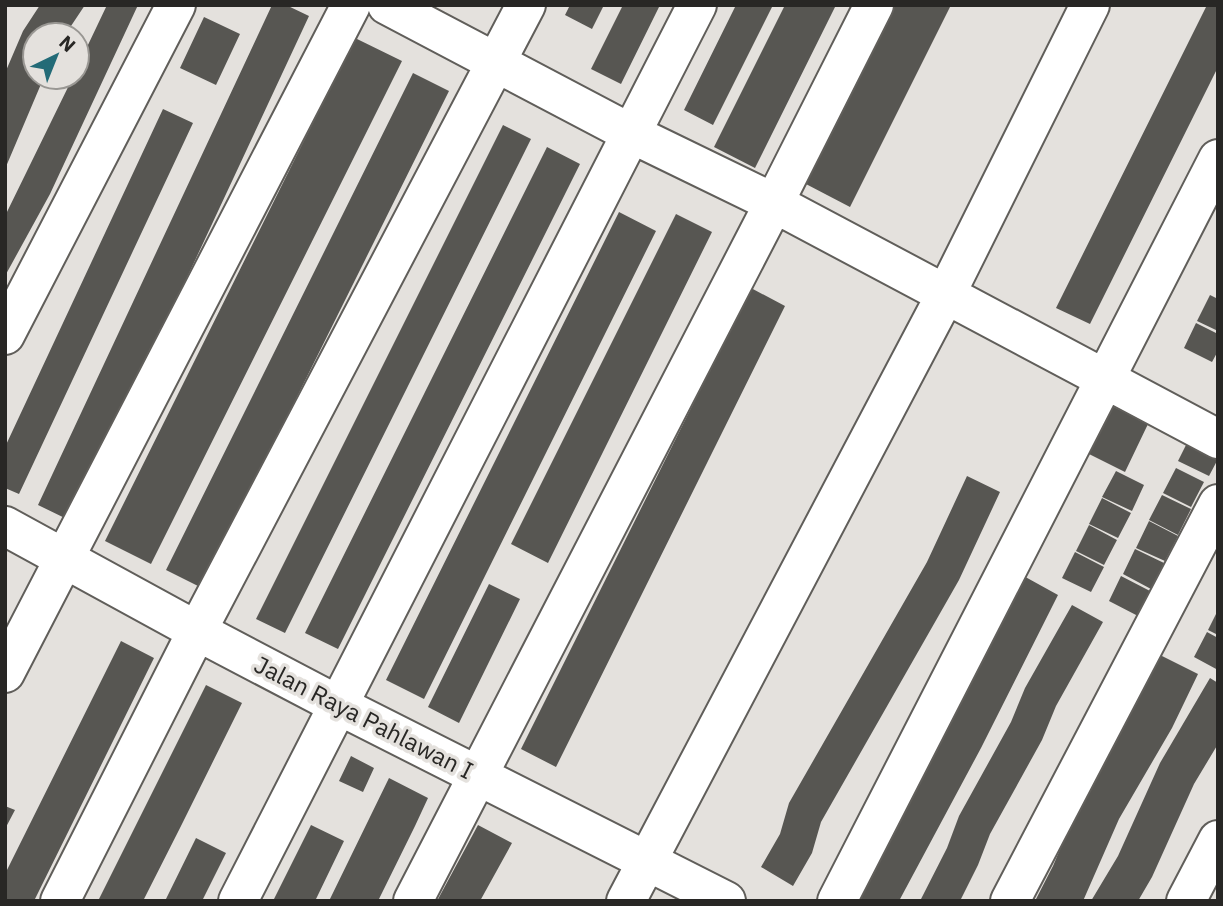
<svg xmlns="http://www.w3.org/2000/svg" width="1223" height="906" font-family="'IBM Plex Sans',sans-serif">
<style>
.building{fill:#575652}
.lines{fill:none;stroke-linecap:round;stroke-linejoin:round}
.minor-casing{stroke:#605e5a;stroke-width:42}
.minor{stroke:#fff;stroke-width:38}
.labels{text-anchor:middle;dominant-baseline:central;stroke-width:7;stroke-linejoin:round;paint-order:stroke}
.street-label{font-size:24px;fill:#282725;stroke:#e4e1dd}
</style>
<rect width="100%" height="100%" fill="#e4e1dd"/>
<path class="building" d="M 40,5 L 85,5 L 65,35 L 35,35 L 35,77 L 44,77 L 5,169 L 5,73 L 23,31 Z
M 107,5 L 138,5 L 50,194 L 5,276 L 5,216 L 73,77 L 77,77 L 77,68 Z
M 272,5 L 286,5 L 309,16 L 73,522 L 38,505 Z
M 570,5 L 604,5 L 592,29 L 565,15 Z
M 623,5 L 660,5 L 621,84 L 591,69 Z
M 736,5 L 773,5 L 713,125 L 684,110 Z
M 785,5 L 836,5 L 755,168 L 714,147 Z
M 892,5 L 951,5 L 850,207 L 804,183 Z
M 1207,5 L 1218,5 L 1218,67 L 1090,324 L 1056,308 Z
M 204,17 L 240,34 L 216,85 L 180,68 Z
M 355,38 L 402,61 L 151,564 L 105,541 Z
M 413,73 L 449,91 L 202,588 L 166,570 Z
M 163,109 L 193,123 L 19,494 L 5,488 L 5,447 Z
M 503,125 L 531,139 L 285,633 L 256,619 Z
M 547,147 L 580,164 L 338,649 L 305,633 Z
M 619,212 L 656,231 L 424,699 L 386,680 Z
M 676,214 L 712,232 L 548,563 L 511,544 Z
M 751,288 L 785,306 L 556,767 L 521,749 Z
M 1210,295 L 1218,299 L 1218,331 L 1197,321 Z
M 1196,323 L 1218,334 L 1218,351 L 1212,362 L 1184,348 Z
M 1100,400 L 1148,424 L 1125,472 L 1077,448 Z
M 1191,435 L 1218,449 L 1218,459 L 1209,476 L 1178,461 Z
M 1176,468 L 1204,482 L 1191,507 L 1163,493 Z
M 1116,471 L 1144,485 L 1132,511 L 1102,497 Z
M 967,476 L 1000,492 L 959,580 L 821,822 L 812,853 L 793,886 L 761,867 L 780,834 L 789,803 L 927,562 Z
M 1162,495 L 1191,509 L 1178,535 L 1149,520 Z
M 1102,498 L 1131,513 L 1118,538 L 1089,524 Z
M 1149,521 L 1178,536 L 1165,561 L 1136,548 Z
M 1089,525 L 1117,540 L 1104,565 L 1076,551 Z
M 1135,549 L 1164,563 L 1151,589 L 1123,574 Z
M 1075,552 L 1104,567 L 1091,592 L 1062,578 Z
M 1020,574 L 1058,595 L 981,748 L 899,901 L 849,901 Z
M 1121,576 L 1150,591 L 1138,616 L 1109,601 Z
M 489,584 L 520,599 L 459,723 L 428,707 Z
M 1072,605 L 1103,622 L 1056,706 L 1042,740 L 990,834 L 978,865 L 960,901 L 920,901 L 947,848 L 959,816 L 1011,722 L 1025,688 Z
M 1218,610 L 1218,635 L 1208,630 Z
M 1207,632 L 1218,638 L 1218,670 L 1194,657 Z
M 121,641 L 154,658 L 34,901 L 5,901 L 5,874 Z
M 1160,655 L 1198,674 L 1172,728 L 1119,819 L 1083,901 L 1035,901 L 1053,866 L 1082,797 L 1135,706 Z
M 1210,678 L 1218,683 L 1218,744 L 1194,784 L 1152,877 L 1138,901 L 1091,901 L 1118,856 L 1160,763 Z
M 206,685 L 242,703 L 181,826 L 143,901 L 98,901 Z
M 351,756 L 374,768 L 363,792 L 339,781 Z
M 389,778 L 428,798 L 415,826 L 378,901 L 329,901 Z
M 5,806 L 15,810 L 5,829 Z
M 311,825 L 344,841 L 317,897 L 315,901 L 273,901 Z
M 478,825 L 512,843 L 480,901 L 437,901 Z
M 196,838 L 226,853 L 202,901 L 165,901 Z"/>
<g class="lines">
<defs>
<path id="minor" d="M 387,5 L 630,133 L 774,203 L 1218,439
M 5,335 L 176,5
M 5,526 L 197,631 L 338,705 L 726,901
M 5,673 L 351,5
M 60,901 L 197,631 L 526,5
M 238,901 L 697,5
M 413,901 L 774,203 L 874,5
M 626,901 L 946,294 L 1090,5
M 837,901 L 1218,159
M 1010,901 L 1218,504
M 1186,901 L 1218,840"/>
</defs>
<use href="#minor" class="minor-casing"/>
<use href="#minor" class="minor"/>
</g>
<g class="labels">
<g class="street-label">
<text transform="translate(364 717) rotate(27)">Jalan Raya Pahlawan I</text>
</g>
</g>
<rect width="1223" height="906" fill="none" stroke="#282725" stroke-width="14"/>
<g transform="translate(56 56) rotate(43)"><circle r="33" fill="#e4e1dd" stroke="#999793" stroke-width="2"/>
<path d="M0-5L12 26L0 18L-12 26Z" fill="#236b77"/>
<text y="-10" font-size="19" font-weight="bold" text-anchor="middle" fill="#282725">N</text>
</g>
</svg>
